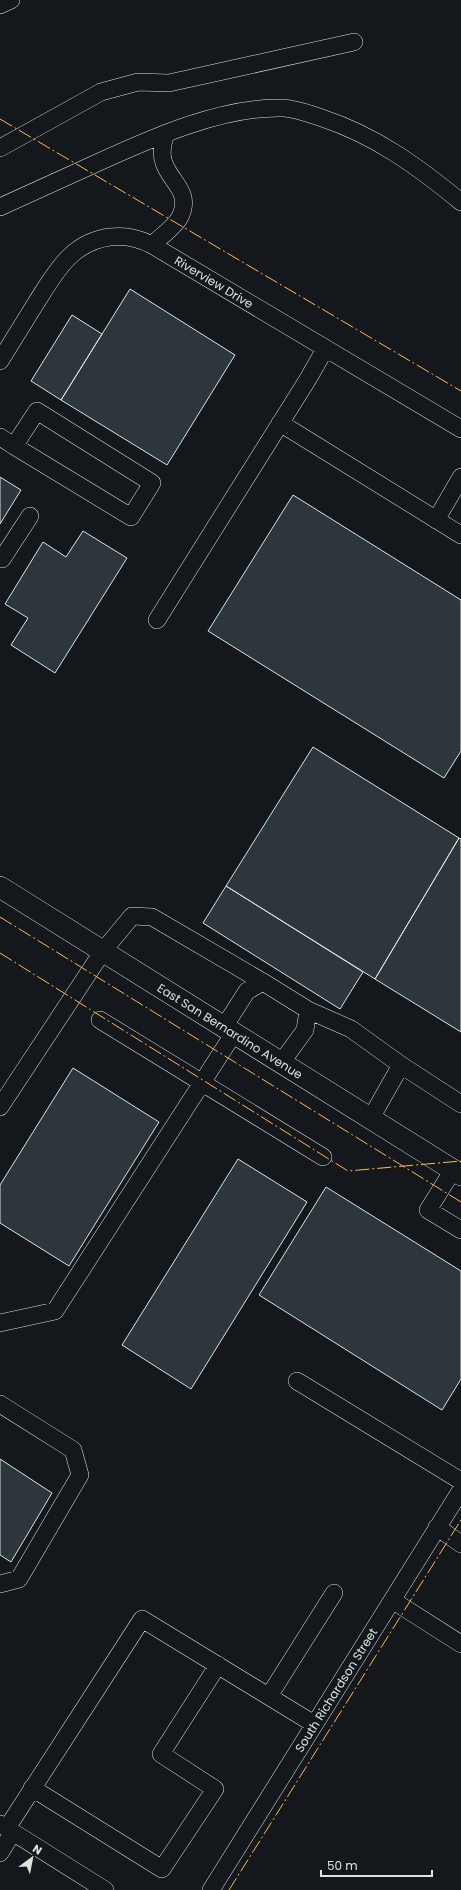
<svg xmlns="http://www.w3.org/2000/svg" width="461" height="1890" font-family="Poppins,sans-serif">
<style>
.building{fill:#2c363c;stroke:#d8e6dc}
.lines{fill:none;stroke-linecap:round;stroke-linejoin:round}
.minor-casing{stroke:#d8e6dc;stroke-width:18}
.major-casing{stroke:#d8e6dc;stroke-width:22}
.minor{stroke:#14181c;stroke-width:17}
.major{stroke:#14181c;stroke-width:21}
.power{stroke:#ffb74d;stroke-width:1;stroke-dasharray:14 3 2 3;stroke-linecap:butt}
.labels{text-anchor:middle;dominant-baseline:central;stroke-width:3;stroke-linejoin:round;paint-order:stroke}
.street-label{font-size:12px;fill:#d8e6dc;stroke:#14181c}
</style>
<rect width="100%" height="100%" fill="#14181c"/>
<path class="building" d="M 130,289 L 235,355 L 167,465 L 61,400 Z
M 72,315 L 102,334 L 61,400 L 31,381 Z
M 0,477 L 21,490 L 0,524 Z
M 293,495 L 461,600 L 461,751 L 444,778 L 208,631 Z
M 83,531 L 127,558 L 55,673 L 11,645 L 28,618 L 5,604 L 43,542 L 66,557 Z
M 313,747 L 459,838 L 375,979 L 226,886 Z
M 459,838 L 461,839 L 461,1032 L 375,979 Z
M 226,886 L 363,972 L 340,1009 L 203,923 Z
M 73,1068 L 159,1122 L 69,1266 L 0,1223 L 0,1185 Z
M 238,1159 L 307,1202 L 191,1389 L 122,1345 Z
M 326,1187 L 461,1271 L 461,1379 L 442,1410 L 259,1295 Z
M 0,1459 L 52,1493 L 11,1562 L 0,1555 Z"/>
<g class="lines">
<defs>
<path id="minor" d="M 0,5 L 11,0
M 0,148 L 101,92 L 138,82 L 169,83 L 354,42
M 0,207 C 33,192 66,177 99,162 C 154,137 223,106 284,108 C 297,109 310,114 322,118 C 376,136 417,166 461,202
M 152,245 C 160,237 175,227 180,217 C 192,192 171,183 164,163 C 160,153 163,142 166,133
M 0,361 C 12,342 24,322 36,303 C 55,273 71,242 110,237 C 125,235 139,238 152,245 L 461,429
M 280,423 L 461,535
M 0,437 L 14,446 L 131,517 L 152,483 L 37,411 L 14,446
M 436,520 L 461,477
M 0,558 L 2,559 L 30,516
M 157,620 L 308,379 L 325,349
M 100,1020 L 323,1157
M 224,1027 L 247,991 L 263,982 L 308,1010 L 351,1029 L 401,1065 L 371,1118
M 281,1063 L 305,1030 L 308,1010
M 401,1065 L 461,1104
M 0,1107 L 103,951 L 132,916 L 152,917 L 263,982
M 453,1170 L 428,1210 L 461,1230
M 0,1323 L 55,1311 L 234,1033
M 297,1381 L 461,1481
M 0,1404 L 73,1450 L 80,1475 L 19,1579 L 0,1584
M 437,1527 L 461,1544
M 392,1600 L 461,1644
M 269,1696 L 334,1593
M 32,1788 L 162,1869 L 215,1789 L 161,1754 L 218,1665
M 0,1824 L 105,1890
M 7,1828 L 142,1619 L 314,1724
M 0,1853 L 13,1832
M 211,1890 L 461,1490"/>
<path id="major" d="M 0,887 L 461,1175"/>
</defs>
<use href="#minor" class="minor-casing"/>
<use href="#major" class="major-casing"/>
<use href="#minor" class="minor"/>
<use href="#major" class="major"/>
<path class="power" d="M 0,119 L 461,391
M 0,917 L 461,1202
M 0,953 L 348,1171 L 461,1161
M 229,1890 L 461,1520"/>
</g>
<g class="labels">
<g class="street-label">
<text transform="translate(214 282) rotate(31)">Riverview Drive</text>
<text transform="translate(230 1031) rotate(32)">East San Bernardino Avenue</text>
<text transform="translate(336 1690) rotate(-58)">South Richardson Street</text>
</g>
</g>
<g transform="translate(32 1858) rotate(32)" stroke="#14181c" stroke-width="3" paint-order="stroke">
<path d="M0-3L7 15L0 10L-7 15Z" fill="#d8e6dc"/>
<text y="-6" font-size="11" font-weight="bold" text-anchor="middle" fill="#d8e6dc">N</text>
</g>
<path d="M321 1870v6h111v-6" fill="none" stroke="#d8e6dc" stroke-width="2"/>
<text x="327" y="1870" font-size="12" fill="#d8e6dc" stroke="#14181c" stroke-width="3" paint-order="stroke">50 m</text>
</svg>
